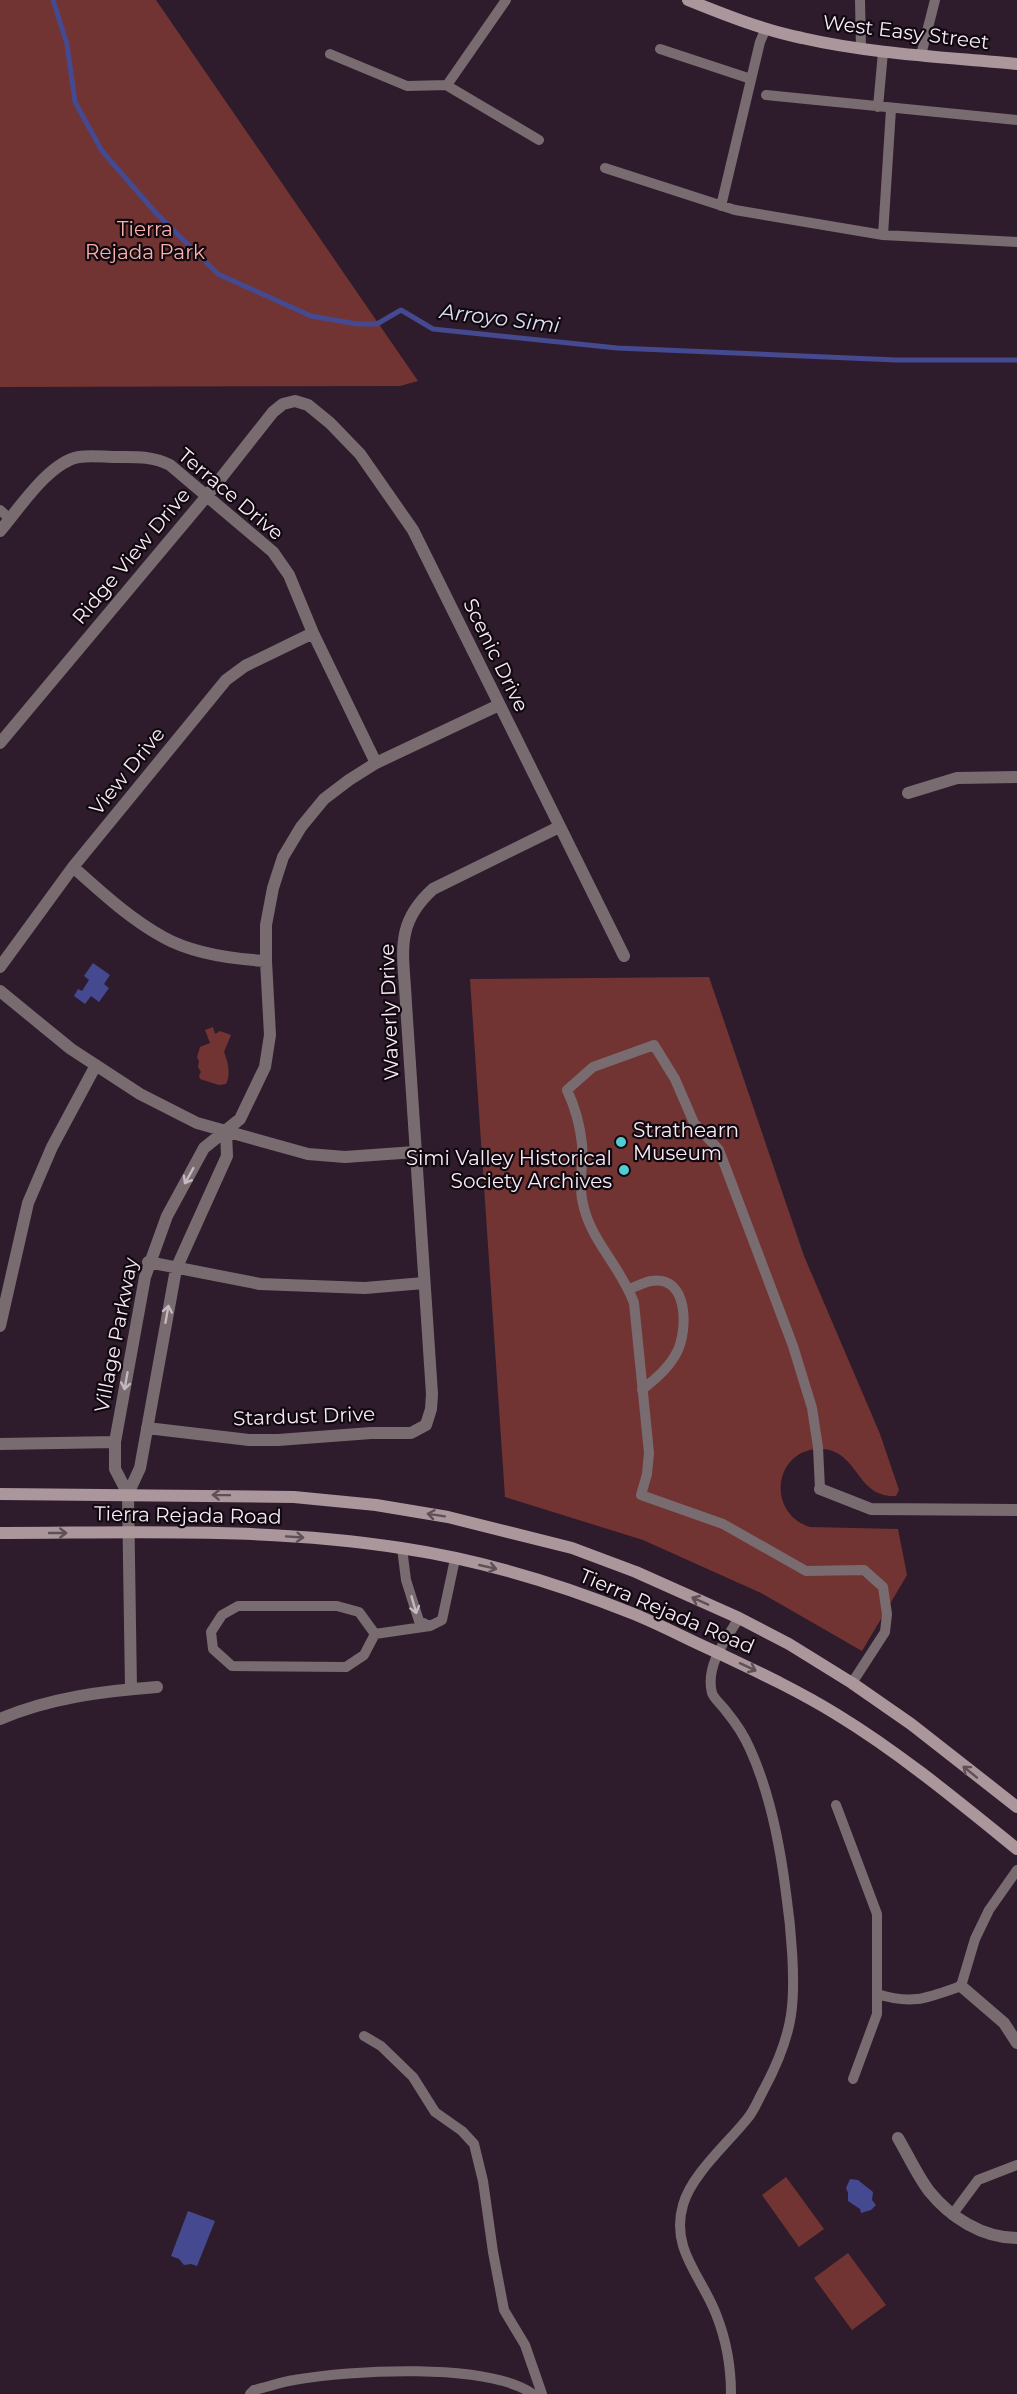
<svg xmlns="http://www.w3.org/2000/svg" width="1017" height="2394" font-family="Montserrat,sans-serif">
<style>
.green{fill:#723432}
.water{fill:#454990}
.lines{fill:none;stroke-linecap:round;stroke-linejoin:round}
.stream{stroke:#454990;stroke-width:5}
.lane{stroke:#796c70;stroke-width:10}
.street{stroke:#796c70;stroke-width:12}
.secondary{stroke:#ab969c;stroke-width:12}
.oneway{stroke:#c5b8c0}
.oneway2{stroke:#5e5056}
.poi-dot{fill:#51ccd2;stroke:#110910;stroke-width:2}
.labels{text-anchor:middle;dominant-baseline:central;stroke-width:4.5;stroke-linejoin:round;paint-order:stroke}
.street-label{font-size:20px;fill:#f8ebf5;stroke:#110910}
.park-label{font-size:20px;fill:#f9afaa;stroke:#110910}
.poi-label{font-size:20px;fill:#f8ebf5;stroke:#110910;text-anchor:start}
.water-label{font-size:21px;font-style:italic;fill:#dde1f6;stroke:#110910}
</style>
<rect width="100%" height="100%" fill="#2e1c2c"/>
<path class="green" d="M 0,0 L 156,0 L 418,381 L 400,386 L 0,387 Z
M 709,977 L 804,1256 L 880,1434 L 899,1490 L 896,1496 C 856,1498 859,1451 822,1449 C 774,1447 765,1513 810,1527 L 898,1529 L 907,1575 L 862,1651 L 761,1593 L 643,1540 L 505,1497 L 470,979 Z
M 213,1027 L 215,1034 L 220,1031 L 231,1035 L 224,1052 C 228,1062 231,1074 226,1084 L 219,1085 L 200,1079 L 199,1076 L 201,1072 L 198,1067 L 199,1061 L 197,1057 L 200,1047 L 210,1043 L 205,1030 Z
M 786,2177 L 824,2229 L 799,2247 L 762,2195 Z
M 848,2253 L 886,2305 L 852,2330 L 814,2278 Z"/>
<path class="water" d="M 93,963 L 110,975 L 104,984 L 109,988 L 99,1002 L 91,996 L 85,1004 L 74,996 L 78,989 L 82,991 L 89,980 L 84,976 Z
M 850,2179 L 858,2180 L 873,2192 L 872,2200 L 876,2205 L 871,2210 L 861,2213 L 860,2209 L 848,2201 L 848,2193 L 846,2188 Z
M 188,2211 L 215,2221 L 197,2266 L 191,2264 L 184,2265 L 179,2259 L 171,2256 Z"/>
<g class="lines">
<path class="stream" d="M 53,0 L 67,44 L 75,102 L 102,151 L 156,213 L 218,274 L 311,316 L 357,324 L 377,324 L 401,310 L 433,329 L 617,348 L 896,360 L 1017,360"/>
<path class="lane" d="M 860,0 L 861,48
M 660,49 L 751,79
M 330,54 L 407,86 L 447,85 L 506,0
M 921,55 L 935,0
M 446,85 L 539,140
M 766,95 L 1017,120
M 878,107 L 883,52
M 891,109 L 883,235 L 1017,242
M 605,168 L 735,210 L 883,235
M 721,206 L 760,42 L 766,28
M 0,510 L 10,519
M 629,1289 C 636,1287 644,1282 651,1281 C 689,1275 688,1330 677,1352 C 669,1368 655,1379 642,1390
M 820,1489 L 818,1447 L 812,1408 L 793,1346 L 719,1150 L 694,1123 L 675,1079 L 654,1045 L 593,1067 L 567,1090 C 575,1107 580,1125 582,1144 C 584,1167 577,1183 584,1208 C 593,1243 622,1269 634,1303 L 649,1453 L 647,1474 L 641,1495 L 723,1524 L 806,1571 L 864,1570 L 883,1587 L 887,1614 L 885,1632 L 852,1683
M 402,1548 L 406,1580 L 419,1621 L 430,1626 L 442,1620 L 455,1559
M 375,1634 L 364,1655 L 346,1667 L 232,1666 L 213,1649 L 211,1632 L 222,1615 L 238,1606 L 337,1606 L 359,1612 L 375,1634 L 430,1626
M 836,1805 L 877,1914 L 877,2014 L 853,2079
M 877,1994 C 913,2005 927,1998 961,1986 L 975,1939 L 989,1910 L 1017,1870
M 364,2036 L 381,2046 L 413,2077 L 435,2112 L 462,2131 L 474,2144 L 483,2181 L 493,2252 L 504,2310 L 525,2345 L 542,2394
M 952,2215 L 978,2180 L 1017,2165
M 250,2394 L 254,2390 C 268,2387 281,2382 294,2380 C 350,2370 487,2362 533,2394
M 731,2394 C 731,2367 726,2339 716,2314 C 702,2277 670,2249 683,2205 C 691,2175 728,2143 747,2119 C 754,2111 758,2100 763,2091 C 776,2067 787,2042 791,2015 C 796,1983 791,1927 786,1893 C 780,1845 770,1793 750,1749 C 744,1735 735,1722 726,1711 C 722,1705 714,1699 712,1693 C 705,1666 726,1639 739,1618"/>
<path class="street" d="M 0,531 C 19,509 49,462 79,457 C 91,455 104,457 116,457 C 136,457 152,456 170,465 L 273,552 L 289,575 L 313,633 L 376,763
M 0,743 L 206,497 L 273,412 L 283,404 L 295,401 L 308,405 L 330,423 L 360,454 L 413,530 L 624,956
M 908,793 L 957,778 L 1017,777
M 73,867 C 101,892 130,919 163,937 C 193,954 232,959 266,961
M 0,967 L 73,867 L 226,680 L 245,666 L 313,633
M 0,991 L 71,1049 L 140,1094 L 197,1123 L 308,1154 L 345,1157 L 415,1152
M 148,1262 L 260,1284 L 365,1288 L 424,1283
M 0,1326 L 28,1203 L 52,1147 L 96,1065
M 147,1428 L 249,1440 L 278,1440 L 371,1433 L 411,1433 L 426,1425 L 431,1409 L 432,1394 L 406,1004 C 404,955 393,925 433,889 L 559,827
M 0,1444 L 115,1442
M 820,1489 L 871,1509 L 1017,1510
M 128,1494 L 115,1469 L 115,1442 L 145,1277 L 167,1216 L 204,1148 L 240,1119 L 265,1067 L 270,1035 L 266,961 L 266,925 L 273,888 L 283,857 L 301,827 L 324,799 L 349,780 L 376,763 L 499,705
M 131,1689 L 128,1494 L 140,1468 L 176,1269 L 227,1156 L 226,1132
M 0,1719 C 49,1698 103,1691 157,1687
M 961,1986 L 1004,2023 L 1017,2043
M 898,2138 C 908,2155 917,2175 929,2191 C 950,2217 982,2238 1017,2238"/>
<path class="secondary" d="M 688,0 C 725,15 763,30 802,38 C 872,54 945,57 1017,64
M 0,1494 L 294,1497 L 376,1505 L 448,1517 L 572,1548 L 636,1572 L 739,1618 L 789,1644 L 852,1683 L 911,1724 L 1017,1807
M 0,1533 C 133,1533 269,1527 401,1548 C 481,1560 560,1584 634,1614 C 661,1625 687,1639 714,1651 C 756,1671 797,1690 836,1714 C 900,1753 959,1802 1017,1849"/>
</g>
<defs><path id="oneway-shaft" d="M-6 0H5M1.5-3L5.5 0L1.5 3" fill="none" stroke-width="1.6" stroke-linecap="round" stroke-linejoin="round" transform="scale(1.5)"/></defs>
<g class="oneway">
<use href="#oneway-shaft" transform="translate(189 1176) rotate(119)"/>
<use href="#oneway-shaft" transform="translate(167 1314) rotate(-80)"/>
<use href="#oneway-shaft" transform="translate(126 1381) rotate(100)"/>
<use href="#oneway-shaft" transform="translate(414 1605) rotate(74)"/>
</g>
<g class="oneway2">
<use href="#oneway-shaft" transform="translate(221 1495) rotate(-179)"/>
<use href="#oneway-shaft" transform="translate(436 1515) rotate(-171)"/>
<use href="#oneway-shaft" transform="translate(58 1533)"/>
<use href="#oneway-shaft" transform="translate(295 1537) rotate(4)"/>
<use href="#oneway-shaft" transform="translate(488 1567) rotate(13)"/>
<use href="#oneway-shaft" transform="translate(700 1601) rotate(-156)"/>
<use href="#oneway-shaft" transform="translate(748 1667) rotate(25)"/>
<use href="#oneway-shaft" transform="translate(970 1772) rotate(-141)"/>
</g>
<g class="poi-dot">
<circle cx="621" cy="1142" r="6"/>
<circle cx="624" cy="1170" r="6"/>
</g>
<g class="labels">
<g class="street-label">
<text transform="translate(906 32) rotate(7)">West Easy Street</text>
<text transform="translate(231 494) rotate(40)">Terrace Drive</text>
<text transform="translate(131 556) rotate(-50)">Ridge View Drive</text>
<text transform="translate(496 655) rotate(64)">Scenic Drive</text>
<text transform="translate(127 771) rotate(-51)">View Drive</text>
<text transform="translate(389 1012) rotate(-92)">Waverly Drive</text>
<text transform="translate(116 1335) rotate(-79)">Village Parkway</text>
<text transform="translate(304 1416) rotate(-2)">Stardust Drive</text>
<text transform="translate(188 1515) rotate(1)">Tierra Rejada Road</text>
<text transform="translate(667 1611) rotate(23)">Tierra Rejada Road</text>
</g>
<g class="park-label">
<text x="145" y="229">Tierra<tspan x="145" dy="23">Rejada Park</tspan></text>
</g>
<g class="poi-label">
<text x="633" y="1130">Strathearn<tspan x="633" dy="23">Museum</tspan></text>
<text x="612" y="1158" text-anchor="end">Simi Valley Historical<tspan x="612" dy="23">Society Archives</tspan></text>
</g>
<g class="water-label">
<text transform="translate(500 318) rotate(7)">Arroyo Simi</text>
</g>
</g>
</svg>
